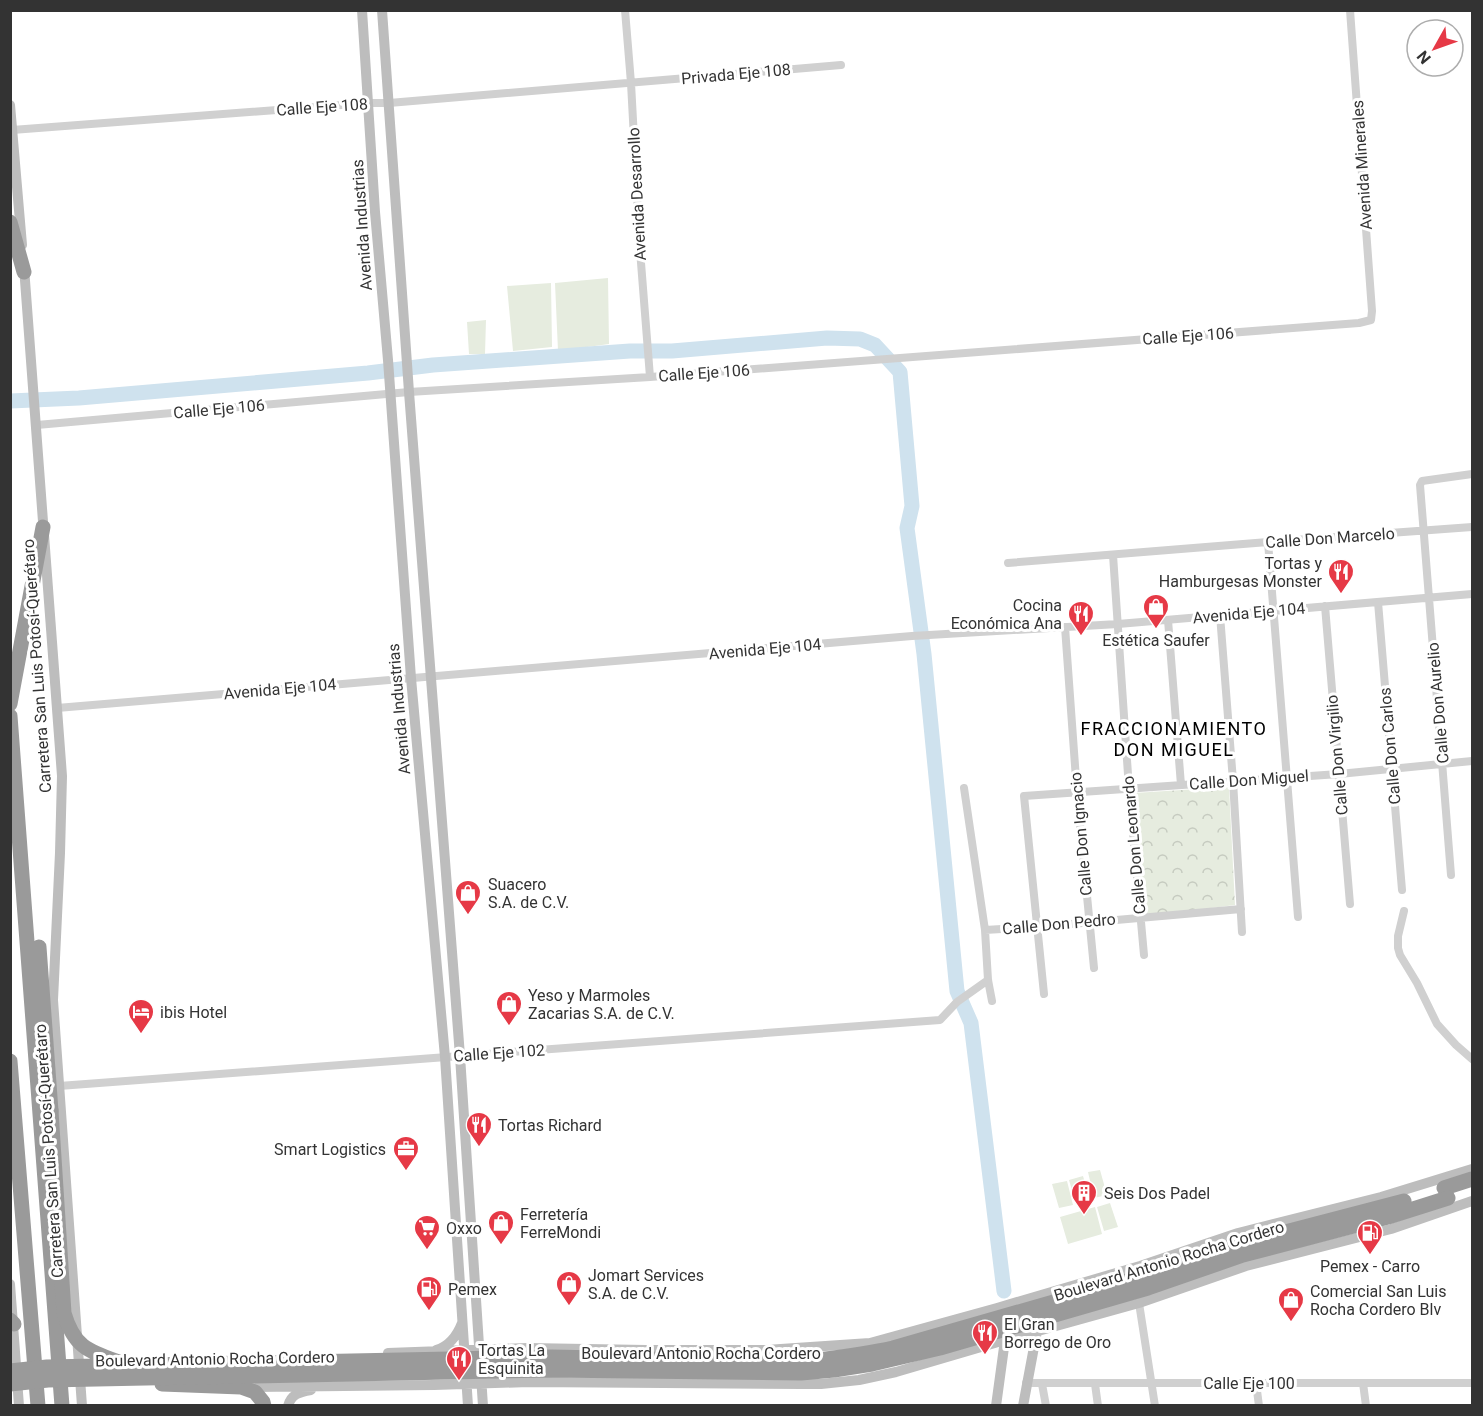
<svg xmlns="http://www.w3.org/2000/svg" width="1483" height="1416" font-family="Roboto,sans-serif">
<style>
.grass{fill:#e6ecdf}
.forest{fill:url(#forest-crowns)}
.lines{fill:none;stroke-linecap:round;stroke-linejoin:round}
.river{stroke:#cfe2ee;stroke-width:15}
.street{stroke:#d0d0d0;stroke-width:8}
.secondary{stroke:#bdbdbd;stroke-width:10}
.highway{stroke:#9a9a9a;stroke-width:15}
.highway-bridge{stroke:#9a9a9a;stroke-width:15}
.labels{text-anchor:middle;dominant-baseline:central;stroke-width:6;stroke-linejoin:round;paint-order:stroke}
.street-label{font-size:16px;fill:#333;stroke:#fff}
.poi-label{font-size:16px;fill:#333;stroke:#fff;text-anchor:start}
.neighbourhood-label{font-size:18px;letter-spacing:1.5px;fill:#000;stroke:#fff}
</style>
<defs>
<pattern id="forest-crowns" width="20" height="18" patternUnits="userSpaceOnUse" patternTransform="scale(1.5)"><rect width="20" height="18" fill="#e6ecdf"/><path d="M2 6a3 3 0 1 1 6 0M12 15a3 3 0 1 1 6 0" fill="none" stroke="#c6cbc0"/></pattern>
</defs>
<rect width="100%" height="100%" fill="#fff"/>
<path class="grass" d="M 608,278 L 609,344 L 558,351 L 555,283 Z
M 551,283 L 552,347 L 513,351 L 507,286 Z
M 486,320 L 485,354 L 469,354 L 467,322 Z
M 1100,1170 L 1107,1195 L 1094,1198 L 1088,1172 Z
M 1083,1176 L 1090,1200 L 1076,1204 L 1069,1180 Z
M 1067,1181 L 1073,1205 L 1059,1208 L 1052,1184 Z
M 1110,1203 L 1118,1227 L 1104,1231 L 1097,1207 Z
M 1095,1207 L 1102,1234 L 1068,1244 L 1060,1217 Z"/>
<path class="forest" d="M 1229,787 L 1235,905 L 1141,917 L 1134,793 Z"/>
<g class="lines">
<path class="river" d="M 10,401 L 79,398 L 368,373 L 433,365 L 630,351 L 672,351 L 827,338 L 860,339 L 875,345 L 900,372 L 912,506 L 907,528 L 924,654 L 957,991 L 971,1023 L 1004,1291"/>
<path class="street" d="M 625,10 L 631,83 L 640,250 L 650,377
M 12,130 L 368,103 L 389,103 L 841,65
M 37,425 L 409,392 L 650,377 L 1359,323 L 1371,320 L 1372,311 L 1350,10
M 1268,542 L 1298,917
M 1113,555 L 1129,789 L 1144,955
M 1008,563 L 1268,542 L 1472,527
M 1378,602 L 1402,890
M 1325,606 L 1350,904
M 1220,615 L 1233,781 L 1242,932
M 1168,620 L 1181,785
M 1065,627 L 1077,793 L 1094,968
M 57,708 L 912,636 L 1118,624 L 1472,594
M 964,788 L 985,930 L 988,980 L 992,1001
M 1451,875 L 1420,485 L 1422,481 L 1472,474
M 1404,911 L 1398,936 L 1398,948 L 1400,955 L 1417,983 L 1437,1024 L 1456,1045 L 1472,1059
M 985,930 L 1037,927 L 1241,909
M 1044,994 L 1024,796 L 1339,774 L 1472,761
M 59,1086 L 940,1020 L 957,1002 L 988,980
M 1139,1303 L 1155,1406
M 1026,1383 L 1472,1383
M 1256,1383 L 1259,1406
M 1363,1383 L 1366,1406
M 1042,1384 L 1046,1406
M 1095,1384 L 1098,1406"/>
<path class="secondary" d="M 362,10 L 375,212 L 388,360 L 411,678 L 445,1057 L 468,1406
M 382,10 L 409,392 L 460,1056 L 483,1406
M 10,105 L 22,245
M 24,267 L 62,776 L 60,853 L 53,1000 L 82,1406
M 10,1284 L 19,1406
M 436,1350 C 450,1346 457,1336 462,1323
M 388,1353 L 527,1348 L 646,1350 L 766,1350 L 870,1343 L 997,1308 L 1140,1266 L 1238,1233 L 1381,1197 L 1472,1169
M 248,1387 L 434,1385 L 529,1382 L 802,1384 L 821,1384 L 859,1380 L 896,1372 L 1005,1340 L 1139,1303 L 1246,1266 L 1391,1229 L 1472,1201
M 288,1406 C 291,1394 300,1392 311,1390
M 996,1406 L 1005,1340 L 1003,1334
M 1023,1406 L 1037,1331 L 1036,1326"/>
<path class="highway" d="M 10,222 L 24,272
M 10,704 L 43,527
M 10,716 L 62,1406
M 39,947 L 51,1111
M 10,1061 L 38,1406
M 1444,1188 L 1472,1179
M 10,1320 L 14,1324
M 162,1384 L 241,1387 L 255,1392 L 263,1402 L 264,1406"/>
<path class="highway-bridge" d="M 51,1111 L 64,1313 C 74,1347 88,1351 119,1362
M 10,1371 L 47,1367 L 551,1357 L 801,1362 C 832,1358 862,1355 893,1348 L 1144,1276 L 1239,1244 L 1404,1201
M 10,1384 L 48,1380 L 550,1370 L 801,1373 L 834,1370 L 872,1364 L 940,1348 L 1148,1288 L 1243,1255 L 1388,1217 L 1448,1198"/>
</g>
<defs>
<symbol id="restaurant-pin" viewBox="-11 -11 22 30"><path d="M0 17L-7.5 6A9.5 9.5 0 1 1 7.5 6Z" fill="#e63946" stroke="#fff"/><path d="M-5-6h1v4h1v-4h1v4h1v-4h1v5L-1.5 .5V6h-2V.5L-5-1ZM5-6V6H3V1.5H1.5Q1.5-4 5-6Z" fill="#fff"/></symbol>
<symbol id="shop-pin" viewBox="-11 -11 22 30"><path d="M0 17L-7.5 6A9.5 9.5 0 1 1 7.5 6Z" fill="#e63946" stroke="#fff"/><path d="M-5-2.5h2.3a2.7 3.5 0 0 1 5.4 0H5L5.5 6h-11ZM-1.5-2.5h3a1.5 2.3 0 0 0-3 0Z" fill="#fff"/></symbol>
<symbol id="hotel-pin" viewBox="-11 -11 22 30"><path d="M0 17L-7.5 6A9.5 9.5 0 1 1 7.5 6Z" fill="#e63946" stroke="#fff"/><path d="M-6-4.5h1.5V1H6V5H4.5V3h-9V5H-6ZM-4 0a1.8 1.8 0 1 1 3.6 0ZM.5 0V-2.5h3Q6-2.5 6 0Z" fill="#fff"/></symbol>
<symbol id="office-pin" viewBox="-11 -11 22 30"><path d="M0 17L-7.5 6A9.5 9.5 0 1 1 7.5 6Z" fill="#e63946" stroke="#fff"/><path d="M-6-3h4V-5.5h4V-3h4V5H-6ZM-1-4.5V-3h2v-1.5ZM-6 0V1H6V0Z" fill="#fff"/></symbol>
<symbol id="building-pin" viewBox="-11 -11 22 30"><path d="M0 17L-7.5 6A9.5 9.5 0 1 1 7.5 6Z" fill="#e63946" stroke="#fff"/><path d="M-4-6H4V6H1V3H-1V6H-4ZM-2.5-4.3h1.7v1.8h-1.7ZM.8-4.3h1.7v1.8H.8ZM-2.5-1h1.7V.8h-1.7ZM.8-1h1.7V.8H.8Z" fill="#fff"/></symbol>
<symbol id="supermarket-pin" viewBox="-11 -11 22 30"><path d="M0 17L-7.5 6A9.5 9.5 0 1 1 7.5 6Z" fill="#e63946" stroke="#fff"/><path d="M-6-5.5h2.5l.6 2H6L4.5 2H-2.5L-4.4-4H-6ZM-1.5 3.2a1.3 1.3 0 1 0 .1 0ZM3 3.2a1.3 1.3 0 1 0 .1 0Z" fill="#fff"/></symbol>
<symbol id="fuel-pin" viewBox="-11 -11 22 30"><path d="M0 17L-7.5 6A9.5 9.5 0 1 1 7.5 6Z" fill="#e63946" stroke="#fff"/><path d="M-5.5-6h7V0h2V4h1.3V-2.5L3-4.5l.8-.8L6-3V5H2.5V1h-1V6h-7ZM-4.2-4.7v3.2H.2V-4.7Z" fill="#fff"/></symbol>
</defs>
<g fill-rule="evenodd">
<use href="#restaurant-pin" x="1326" y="557" width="30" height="40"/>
<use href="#shop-pin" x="1141" y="592" width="30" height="40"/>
<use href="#restaurant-pin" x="1066" y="599" width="30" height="40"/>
<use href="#shop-pin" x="453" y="878" width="30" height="40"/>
<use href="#shop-pin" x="494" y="989" width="30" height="40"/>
<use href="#hotel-pin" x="126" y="997" width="30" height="40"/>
<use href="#restaurant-pin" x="464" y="1110" width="30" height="40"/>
<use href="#office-pin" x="391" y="1134" width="30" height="40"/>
<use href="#building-pin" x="1069" y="1178" width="30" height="40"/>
<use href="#shop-pin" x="486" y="1208" width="30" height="40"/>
<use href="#supermarket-pin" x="412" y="1213" width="30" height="40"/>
<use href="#fuel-pin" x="1355" y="1218" width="30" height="40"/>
<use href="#shop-pin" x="554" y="1269" width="30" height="40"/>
<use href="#fuel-pin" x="414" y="1274" width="30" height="40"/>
<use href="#shop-pin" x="1276" y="1285" width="30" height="40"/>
<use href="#restaurant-pin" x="970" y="1318" width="30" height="40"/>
<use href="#restaurant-pin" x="444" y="1344" width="30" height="40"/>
</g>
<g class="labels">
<g class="street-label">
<text transform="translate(736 74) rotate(-5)">Privada Eje 108</text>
<text transform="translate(322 107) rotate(-4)">Calle Eje 108</text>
<text transform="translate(1362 165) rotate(-94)">Avenida Minerales</text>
<text transform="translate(637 194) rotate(-93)">Avenida Desarrollo</text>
<text transform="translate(362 225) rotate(-94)">Avenida Industrias</text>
<text transform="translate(1188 336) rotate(-4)">Calle Eje 106</text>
<text transform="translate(704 373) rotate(-4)">Calle Eje 106</text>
<text transform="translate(219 409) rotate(-5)">Calle Eje 106</text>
<text transform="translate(1330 538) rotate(-4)">Calle Don Marcelo</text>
<text transform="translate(1249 613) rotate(-5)">Avenida Eje 104</text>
<text transform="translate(765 649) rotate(-5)">Avenida Eje 104</text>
<text transform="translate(37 666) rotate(-94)">Carretera San Luis Potosí-Querétaro</text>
<text transform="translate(280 689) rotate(-5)">Avenida Eje 104</text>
<text transform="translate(1438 703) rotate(-95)">Calle Don Aurelio</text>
<text transform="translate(399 709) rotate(-95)">Avenida Industrias</text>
<text transform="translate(1390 746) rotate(-95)">Calle Don Carlos</text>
<text transform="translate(1337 755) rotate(-95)">Calle Don Virgilio</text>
<text transform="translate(1249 780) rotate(-4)">Calle Don Miguel</text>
<text transform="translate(1081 834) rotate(-95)">Calle Don Ignacio</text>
<text transform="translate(1134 845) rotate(-95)">Calle Don Leonardo</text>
<text transform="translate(1059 924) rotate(-5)">Calle Don Pedro</text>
<text transform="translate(499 1053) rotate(-4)">Calle Eje 102</text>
<text transform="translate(49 1151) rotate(-94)">Carretera San Luis Potosí-Querétaro</text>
<text transform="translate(1169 1261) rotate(-17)">Boulevard Antonio Rocha Cordero</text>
<text x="701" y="1353">Boulevard Antonio Rocha Cordero</text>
<text transform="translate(215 1359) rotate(-1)">Boulevard Antonio Rocha Cordero</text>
<text x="1249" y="1383">Calle Eje 100</text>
</g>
<g class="poi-label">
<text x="1322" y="563" text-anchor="end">Tortas y<tspan x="1322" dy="18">Hamburgesas Monster</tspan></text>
<text x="1062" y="605" text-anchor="end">Cocina<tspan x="1062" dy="18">Económica Ana</tspan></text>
<text x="1156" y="640" text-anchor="middle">Estética Saufer</text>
<text x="488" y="884">Suacero<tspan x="488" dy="18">S.A. de C.V.</tspan></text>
<text x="528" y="995">Yeso y Marmoles<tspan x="528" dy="18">Zacarias S.A. de C.V.</tspan></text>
<text x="160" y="1012">ibis Hotel</text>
<text x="498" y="1125">Tortas Richard</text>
<text x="386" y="1149" text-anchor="end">Smart Logistics</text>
<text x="1104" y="1193">Seis Dos Padel</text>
<text x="520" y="1214">Ferretería<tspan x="520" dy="18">FerreMondi</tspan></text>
<text x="446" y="1228">Oxxo</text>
<text x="1370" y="1266" text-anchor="middle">Pemex - Carro</text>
<text x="588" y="1275">Jomart Services<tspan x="588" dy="18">S.A. de C.V.</tspan></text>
<text x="448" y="1289">Pemex</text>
<text x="1310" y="1291">Comercial San Luis<tspan x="1310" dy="18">Rocha Cordero Blv</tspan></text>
<text x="1004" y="1324">El Gran<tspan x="1004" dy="18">Borrego de Oro</tspan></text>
<text x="478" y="1350">Tortas La<tspan x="478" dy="18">Esquinita</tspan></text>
</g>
<g class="neighbourhood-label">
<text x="1174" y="728">FRACCIONAMIENTO<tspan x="1174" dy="21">DON MIGUEL</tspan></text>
</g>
</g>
<rect width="1483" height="1416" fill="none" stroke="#333333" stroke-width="24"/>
<g transform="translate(1435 48) rotate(230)"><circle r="28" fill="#ffffff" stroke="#adadad" stroke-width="1.5"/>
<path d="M0-4.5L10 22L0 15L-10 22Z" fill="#e63946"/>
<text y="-9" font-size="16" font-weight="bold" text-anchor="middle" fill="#333333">N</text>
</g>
</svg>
